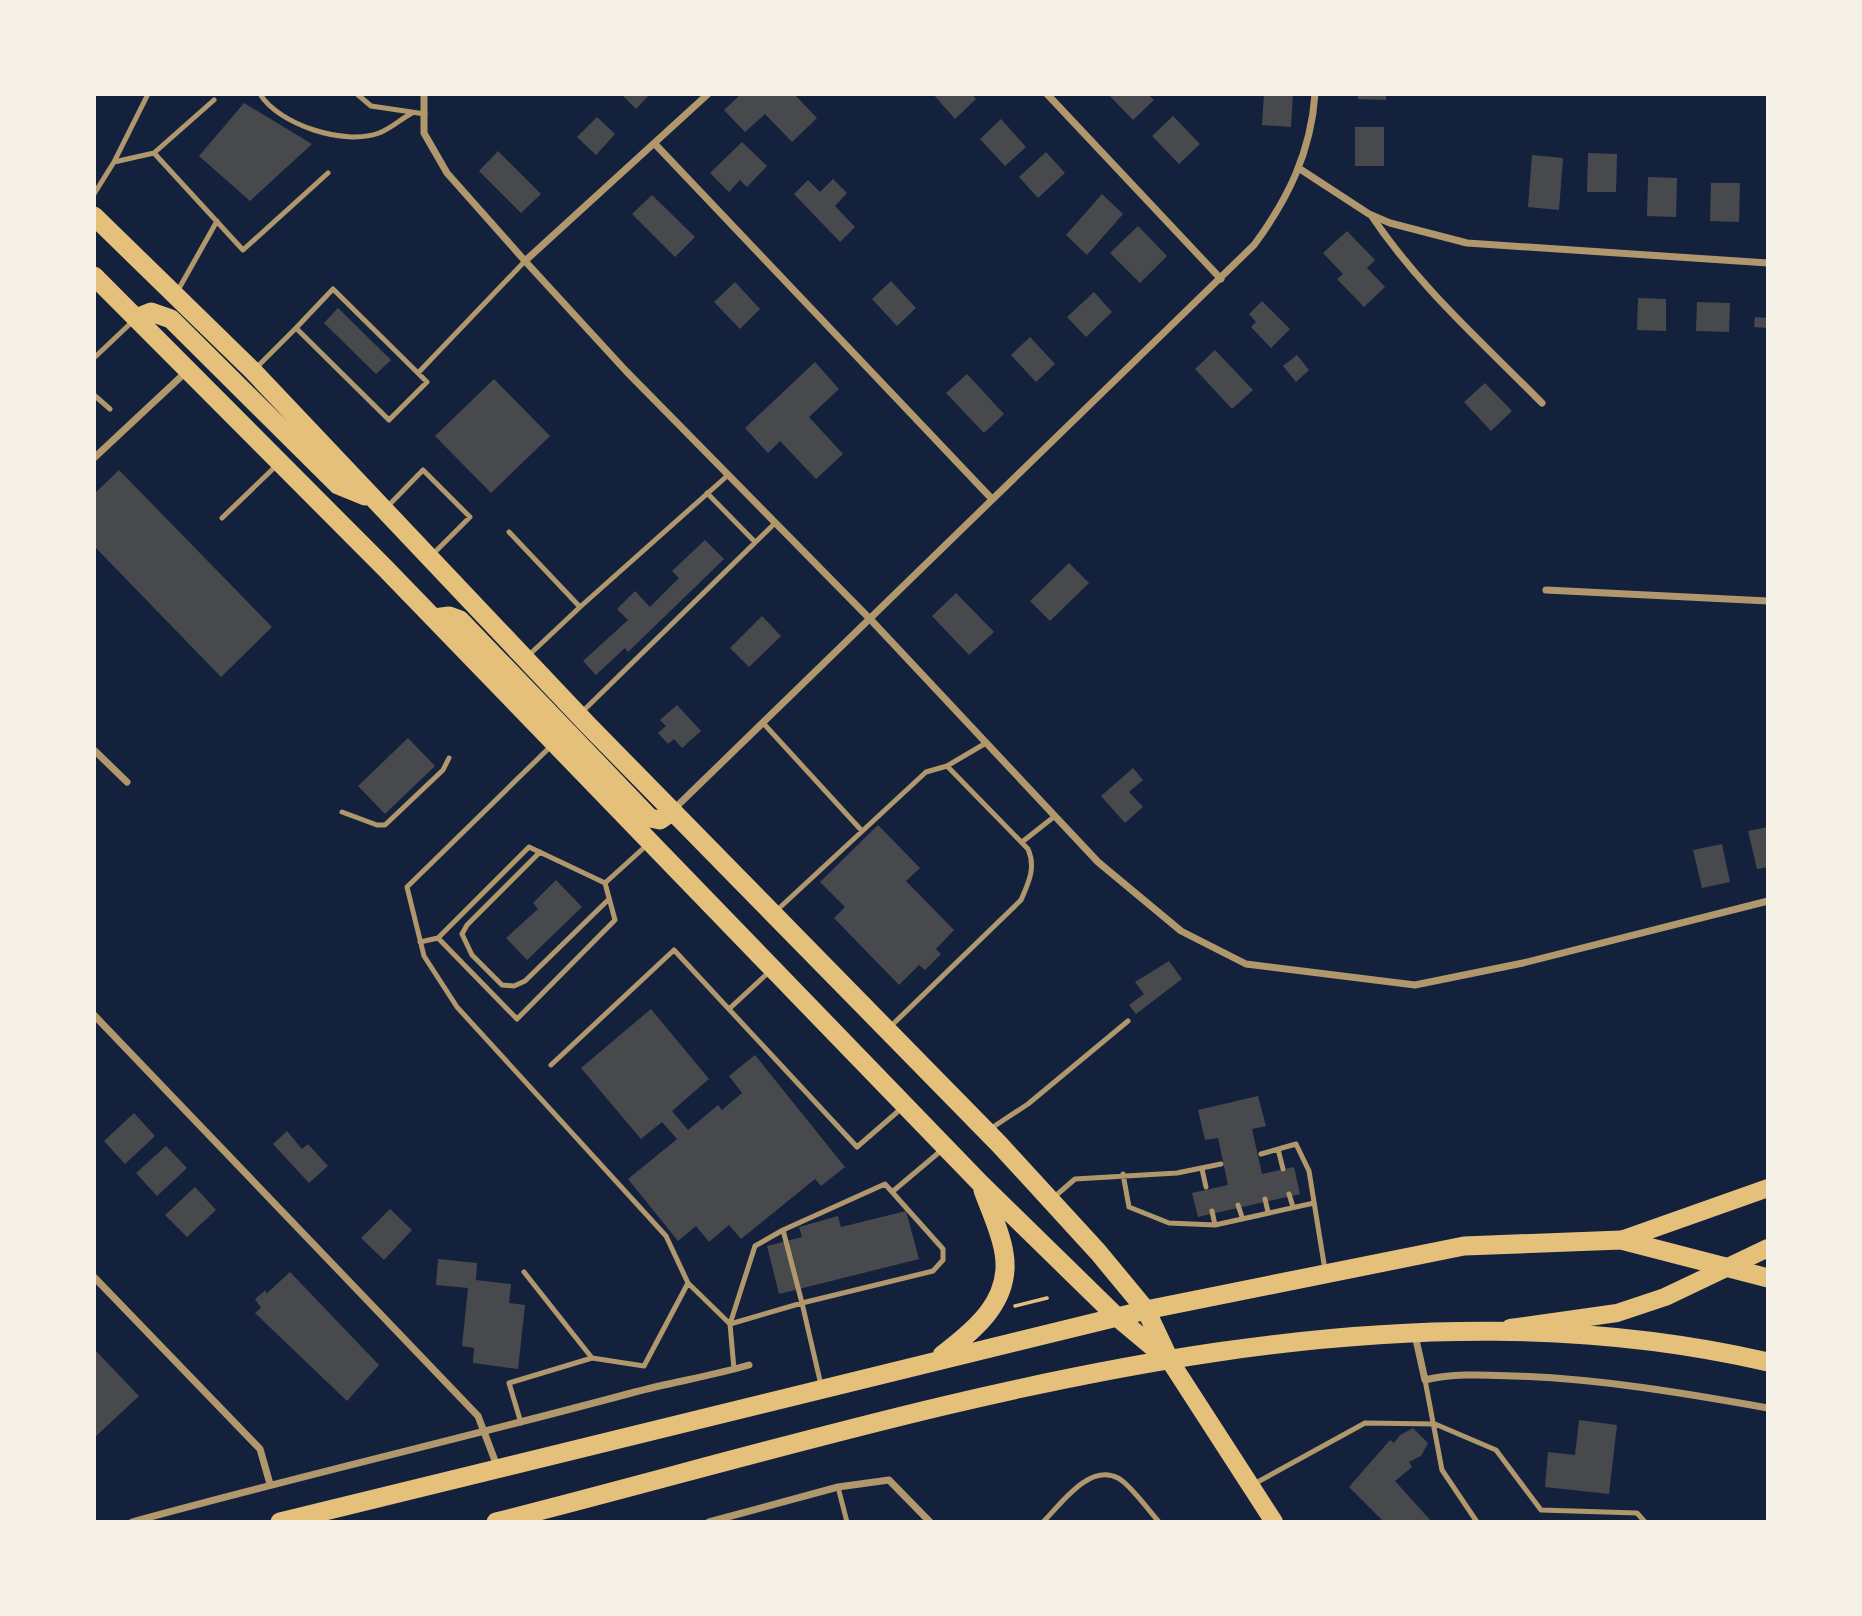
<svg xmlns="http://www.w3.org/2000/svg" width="1862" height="1616" font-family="'Titillium Web',sans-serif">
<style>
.building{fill:#48494c}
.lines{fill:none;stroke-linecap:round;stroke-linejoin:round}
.path{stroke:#e5c07b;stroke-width:3.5}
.service{stroke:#b1986c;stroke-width:5}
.minor{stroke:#b1986c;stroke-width:7}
.primary{stroke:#e5c07b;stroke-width:18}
.trunk{stroke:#e5c07b;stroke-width:19}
</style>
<rect width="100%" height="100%" fill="#14213d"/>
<path class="building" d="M 621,94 L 650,94 L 636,109 Z
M 741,94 L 794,94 L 817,118 L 792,142 L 765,114 L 745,132 L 724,110 Z
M 933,94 L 972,94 L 976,99 L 955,119 Z
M 1108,94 L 1148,94 L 1154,100 L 1133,120 Z
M 1264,94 L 1293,94 L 1291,127 L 1262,125 Z
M 1358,94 L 1386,94 L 1386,100 L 1358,99 Z
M 244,103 L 312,144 L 250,201 L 199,156 Z
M 1173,116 L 1200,144 L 1179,164 L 1152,136 Z
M 597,117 L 615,134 L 596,155 L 577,137 Z
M 1001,119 L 1026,147 L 1005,166 L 980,139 Z
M 1355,127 L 1384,127 L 1384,166 L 1355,166 Z
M 742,142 L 767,166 L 747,187 L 740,180 L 729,192 L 710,173 Z
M 498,151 L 541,194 L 521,213 L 479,171 Z
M 1046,152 L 1065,173 L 1038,198 L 1019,177 Z
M 1588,153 L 1617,154 L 1616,192 L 1587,192 Z
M 1532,155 L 1563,158 L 1559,210 L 1528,207 Z
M 1648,177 L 1677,178 L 1676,217 L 1647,216 Z
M 833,179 L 847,193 L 835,206 L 855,227 L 840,242 L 794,194 L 808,180 L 820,192 Z
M 1711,183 L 1740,183 L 1739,222 L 1710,221 Z
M 1102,194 L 1123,214 L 1087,255 L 1066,235 Z
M 652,195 L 695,237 L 675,257 L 632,214 Z
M 1138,226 L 1167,256 L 1140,283 L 1110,253 Z
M 1347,231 L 1375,260 L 1367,268 L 1385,287 L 1364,307 L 1337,279 L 1343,274 L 1323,253 Z
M 891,281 L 916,308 L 897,326 L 872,299 Z
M 735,282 L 760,309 L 740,329 L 714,302 Z
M 1094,292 L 1112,312 L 1086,337 L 1067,317 Z
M 1638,298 L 1666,299 L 1666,331 L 1637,330 Z
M 1262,301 L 1290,329 L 1271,348 L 1251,327 L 1256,322 L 1249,314 Z
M 1697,302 L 1730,303 L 1729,332 L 1696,331 Z
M 338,308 L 391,360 L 376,374 L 324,323 Z
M 1755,317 L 1768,318 L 1768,328 L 1754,327 Z
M 1030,337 L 1055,364 L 1036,382 L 1011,355 Z
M 1215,350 L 1253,390 L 1232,409 L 1195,369 Z
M 1297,355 L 1309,370 L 1296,382 L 1283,366 Z
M 815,362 L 839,389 L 809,417 L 843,454 L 816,479 L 780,441 L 768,453 L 745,428 Z
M 967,374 L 1004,414 L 984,433 L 946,393 Z
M 494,379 L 550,436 L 491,493 L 435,436 Z
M 1485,383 L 1512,411 L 1491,431 L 1464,402 Z
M 119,470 L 272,627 L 221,677 L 94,546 L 94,494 Z
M 705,540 L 724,559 L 628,652 L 625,648 L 596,675 L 583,661 L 628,620 L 617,609 L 635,591 L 650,607 L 679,578 L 672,571 Z
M 1069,563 L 1089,583 L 1050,621 L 1030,601 Z
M 956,593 L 994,632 L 969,655 L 932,616 Z
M 762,616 L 781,636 L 749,667 L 730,648 Z
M 677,705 L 701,731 L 682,748 L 674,739 L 668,744 L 658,733 L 666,726 L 660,720 Z
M 408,738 L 435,766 L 385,814 L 358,786 Z
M 1133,768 L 1143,780 L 1129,792 L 1143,807 L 1125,823 L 1101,796 Z
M 878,825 L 920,868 L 906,881 L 954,930 L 936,949 L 941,954 L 925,970 L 919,965 L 899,985 L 834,918 L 845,907 L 820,882 Z
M 1768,827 L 1768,867 L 1757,869 L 1748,831 Z
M 1722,844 L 1730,882 L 1702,888 L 1693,850 Z
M 556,880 L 582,907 L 527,960 L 506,938 L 538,909 L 533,903 Z
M 1169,961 L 1182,979 L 1136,1014 L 1129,1005 L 1144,994 L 1135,982 Z
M 651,1009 L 709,1079 L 672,1111 L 688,1130 L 718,1105 L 722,1110 L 742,1093 L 729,1076 L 755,1055 L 845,1167 L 821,1186 L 815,1179 L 741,1239 L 729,1225 L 709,1242 L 696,1226 L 678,1241 L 628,1179 L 677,1139 L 662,1122 L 641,1139 L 581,1068 Z
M 1258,1096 L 1266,1126 L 1252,1129 L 1262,1174 L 1294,1167 L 1300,1194 L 1198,1217 L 1192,1193 L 1228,1185 L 1218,1138 L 1205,1140 L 1198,1110 Z
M 134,1113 L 155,1136 L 125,1164 L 104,1141 Z
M 287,1131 L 302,1149 L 308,1144 L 328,1166 L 309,1183 L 273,1144 Z
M 166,1146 L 187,1168 L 157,1196 L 136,1173 Z
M 195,1187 L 216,1210 L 187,1237 L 165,1215 Z
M 390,1209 L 412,1230 L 384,1260 L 361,1238 Z
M 906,1211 L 919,1259 L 779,1294 L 767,1246 L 802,1237 L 799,1227 L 838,1216 L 841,1227 Z
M 438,1259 L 477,1263 L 476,1280 L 511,1284 L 509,1303 L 525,1305 L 518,1369 L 473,1363 L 474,1348 L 462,1346 L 468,1288 L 436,1285 Z
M 290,1272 L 379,1365 L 347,1401 L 255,1313 L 261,1308 L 255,1299 L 266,1290 L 266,1294 Z
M 94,1349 L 139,1396 L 94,1438 Z
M 1579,1420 L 1617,1425 L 1609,1494 L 1545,1487 L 1548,1452 L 1575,1455 Z
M 1413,1428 L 1428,1443 L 1421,1456 L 1409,1462 L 1412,1467 L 1395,1481 L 1432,1522 L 1384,1522 L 1349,1487 L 1390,1440 L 1394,1443 L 1400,1435 Z"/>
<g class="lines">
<path class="path" d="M 1015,1306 L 1047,1298"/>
<path class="service" d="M 260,94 C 279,125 345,146 379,133 C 390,129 401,119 412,113
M 357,94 L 371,106 L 425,114
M 214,100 L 154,153 L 243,250 L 328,173
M 114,162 L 148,94
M 94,194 L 114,162 L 154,153
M 333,289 L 427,382 L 389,420 L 296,328 Z
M 177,292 L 217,221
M 94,358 L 133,321
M 256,368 L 296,328
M 418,373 L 525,261
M 94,395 L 110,409
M 707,493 L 755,542
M 388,506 L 423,470 L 470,517 L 432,555
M 222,518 L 278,464
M 509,532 L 580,607 L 727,476
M 529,655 L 580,607
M 581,713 L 774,524
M 764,724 L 862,831
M 551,746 L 407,887 L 424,956 L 457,1007 L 666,1236 L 688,1283 L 730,1324
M 342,812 L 377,825 L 385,825 L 443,770 L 449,758
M 1022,842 L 1055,816
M 529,847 L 605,883 L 615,920 L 517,1019 L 438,938 Z
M 540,852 L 467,925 L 462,934 L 472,955 L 502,985 L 514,986 L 525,981 L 609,899
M 605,883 L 647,845
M 775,912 L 926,772 L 947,766 L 986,743
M 420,942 L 438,938
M 729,1009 L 770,971
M 890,1027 L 1021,900 C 1029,882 1036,867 1028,849 L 947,766
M 551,1065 L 674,950 L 857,1147 L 903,1107
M 990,1129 L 1028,1104 L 1128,1021
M 1278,1149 L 1283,1169
M 1261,1154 L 1296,1144 L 1309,1171 L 1325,1270
M 1202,1169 L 1206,1187
M 1123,1174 L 1129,1207 L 1169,1223 L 1215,1225 L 1314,1203
M 885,1184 L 943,1249 L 943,1260 L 933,1271 L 802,1303 L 783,1230 Z
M 892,1192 L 943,1149
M 1289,1194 L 1293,1207
M 1053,1198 L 1075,1179 L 1177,1173 L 1221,1164
M 1265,1199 L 1268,1212
M 1238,1205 L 1242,1217
M 1212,1211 L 1215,1225
M 730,1324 L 802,1303 L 821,1385
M 592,1358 L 644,1366 L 688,1283
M 734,1369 L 730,1324 L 755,1246 L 783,1230
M 1425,1380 L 1442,1470 L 1477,1522
M 521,1423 L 509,1383 L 592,1358 L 524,1272
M 1254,1484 L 1365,1423 L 1435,1424 L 1496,1450 L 1541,1510 L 1637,1513 L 1645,1522
M 838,1487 L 847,1522
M 1043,1522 C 1061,1504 1089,1463 1118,1478 C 1130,1484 1149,1511 1159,1522"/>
<path class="minor" d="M 424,94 L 424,133 L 447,173 L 525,261 L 626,371 L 871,620 L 1098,862 L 1181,931 L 1246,964 L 1415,985 L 1523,963 L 1768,901
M 1047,94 L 1221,279
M 655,144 L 992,499
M 1300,169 L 1369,214 L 1390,223 L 1467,243 L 1768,263
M 1371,215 C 1419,287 1482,342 1542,403
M 525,261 L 708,94
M 94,458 L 186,372
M 1546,590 L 1768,601
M 94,750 L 127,782
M 673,810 L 1254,245 C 1288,199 1311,152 1315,94
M 94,1015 L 478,1416 L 497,1466
M 94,1277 L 260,1449 L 270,1484
M 1415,1335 L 1425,1380 C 1455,1373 1485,1375 1516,1376 C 1601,1379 1684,1393 1768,1408
M 132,1522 C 299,1476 468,1437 635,1392 C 673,1382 711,1376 749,1365
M 709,1522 L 838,1487 L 889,1480 L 930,1522"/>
<path class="primary" d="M 1621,1240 L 1768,1188
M 1510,1328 L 1617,1313 L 1665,1297 L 1768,1248
M 1170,1361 L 1274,1522"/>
<path class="trunk" d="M 94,216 L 253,371 L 589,726 L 999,1144 L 1098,1252 L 1146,1310 L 1170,1361
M 94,276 L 385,568 L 981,1184 L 1117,1317 L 1166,1358
M 136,318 L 151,312 L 171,319 L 338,485 L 365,496
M 434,618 L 449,616 L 460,620 L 650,818 L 660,820 L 673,811
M 942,1355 C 975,1330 1012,1300 1004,1253 C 1001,1232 990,1210 983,1190
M 280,1522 L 1146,1310 L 1464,1246 L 1621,1240 L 1768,1278
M 496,1522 C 903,1419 1347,1265 1768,1362"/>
</g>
<rect width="1862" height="1616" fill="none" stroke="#f6f1e7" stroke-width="192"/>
</svg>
